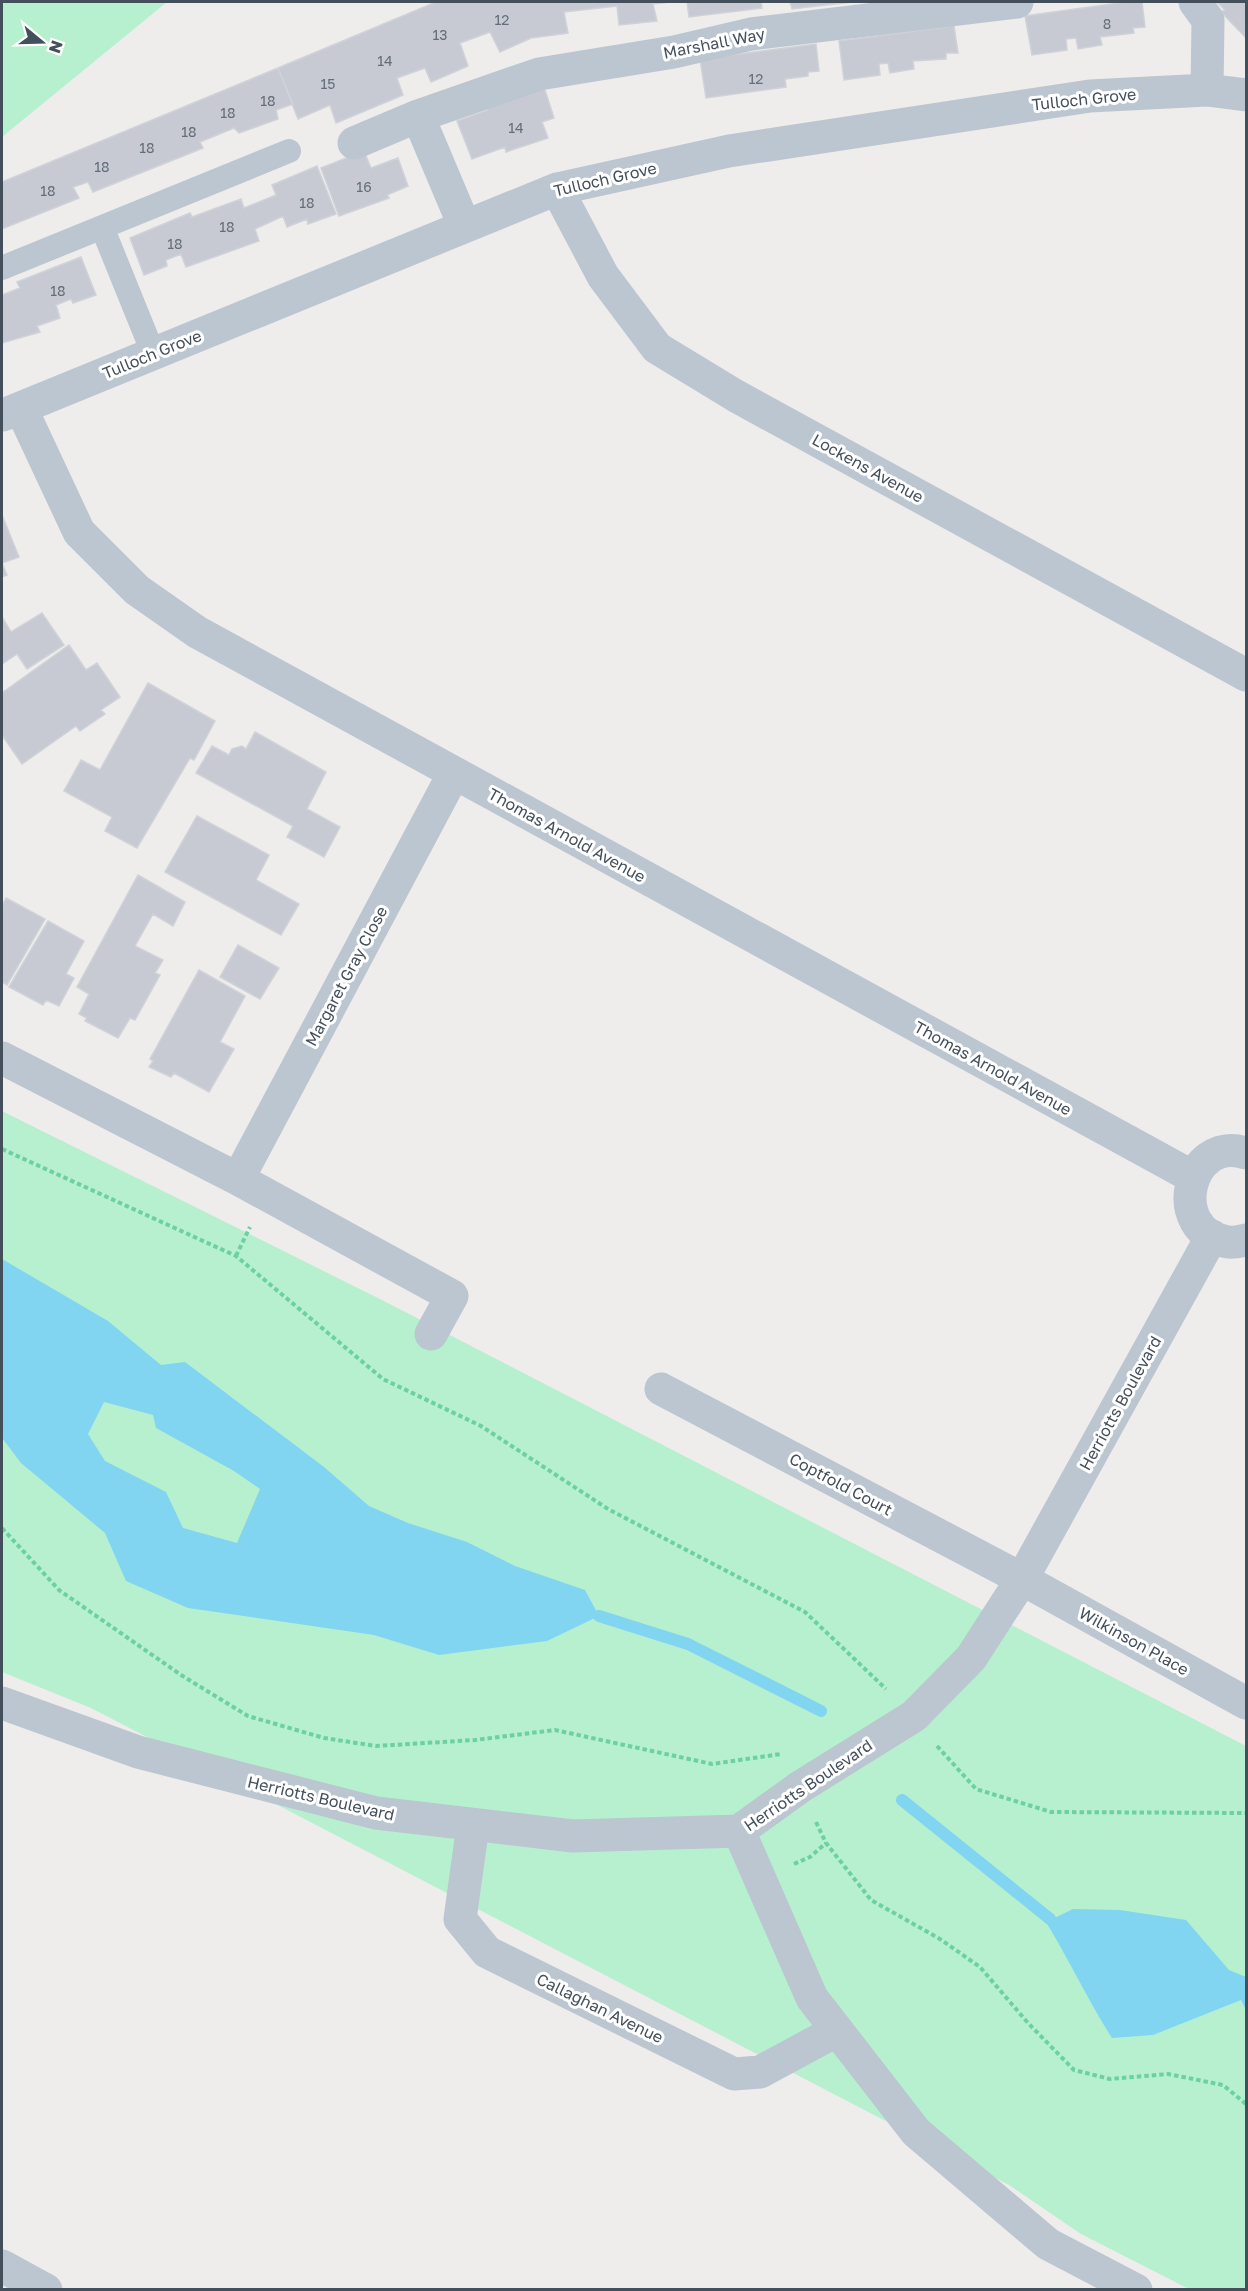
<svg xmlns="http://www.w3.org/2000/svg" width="1248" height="2291" font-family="'Golos Text',sans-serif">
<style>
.green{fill:#b6f0cf}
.water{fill:#81d5f0;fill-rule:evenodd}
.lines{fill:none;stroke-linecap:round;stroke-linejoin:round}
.stream{stroke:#81d5f0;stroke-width:12}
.building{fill:#c7cad2;stroke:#cfd2d8;stroke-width:1.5}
.path{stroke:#6dd0a3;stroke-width:4;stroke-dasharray:4.5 3;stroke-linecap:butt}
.lane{stroke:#bbc6d0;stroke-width:24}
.street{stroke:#bbc6d0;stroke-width:33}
.labels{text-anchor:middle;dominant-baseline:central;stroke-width:6;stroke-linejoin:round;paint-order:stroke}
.number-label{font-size:14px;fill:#646e78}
.street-label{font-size:16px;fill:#434f5a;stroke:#fff}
</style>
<rect width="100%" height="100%" fill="#efecec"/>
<path class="green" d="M 2,2 L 167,2 L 2,137 Z
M 2,1111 L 382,1300 L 1246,1746 L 1246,2289 L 1189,2289 L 1081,2234 L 1009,2185 L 91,1708 L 2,1672 Z"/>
<path class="water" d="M 2,1259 L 108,1321 L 161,1365 L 185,1362 L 324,1467 L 369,1506 L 408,1523 L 467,1542 L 515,1566 L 585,1590 L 599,1616 L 547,1641 L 439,1655 L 374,1635 L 188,1608 L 126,1581 L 105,1533 L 21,1463 L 2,1438 ZM 104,1402 L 153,1415 L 156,1428 L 234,1471 L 260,1489 L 237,1543 L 183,1528 L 166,1492 L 105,1461 L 88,1434 Z
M 1073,1909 L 1120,1910 L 1186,1920 L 1229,1970 L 1246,1977 L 1246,2010 L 1241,2000 L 1153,2035 L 1112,2038 C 1088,2000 1069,1960 1046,1922 Z"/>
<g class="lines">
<path class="stream" d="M 599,1616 L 688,1644 L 821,1711
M 902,1800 L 1050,1919"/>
</g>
<path class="building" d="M 436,2 L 670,2 L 653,4 L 657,21 L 619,25 L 617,6 L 564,12 L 568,33 L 531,38 L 500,52 L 490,32 L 460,43 L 468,66 L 431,82 L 425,68 L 397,78 L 403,95 L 336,123 L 330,105 L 298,119 L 278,68 Z
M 687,2 L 761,2 L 762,8 L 689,17 Z
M 790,2 L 852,2 L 792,9 Z
M 1126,2 L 1142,2 L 1145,27 L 1133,28 L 1134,33 L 1100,37 L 1102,45 L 1078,49 L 1076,38 L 1066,39 L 1067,50 L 1032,55 L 1025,16 Z
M 1217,2 L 1246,2 L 1246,38 L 1221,12 L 1225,10 Z
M 954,26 L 958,53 L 946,53 L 946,59 L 913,61 L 914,69 L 890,73 L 888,63 L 879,64 L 880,75 L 844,80 L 839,41 Z
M 816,44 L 819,71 L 808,72 L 808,76 L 785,79 L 786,87 L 706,98 L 700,59 Z
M 278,68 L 293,104 L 276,110 L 278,119 L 239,133 L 234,128 L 200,142 L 203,148 L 93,192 L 88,182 L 73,187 L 79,198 L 2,229 L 2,182 Z
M 544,87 L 554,118 L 542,122 L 548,138 L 506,152 L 505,147 L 472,159 L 457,121 L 488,110 L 487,106 Z
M 364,151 L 371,168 L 398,158 L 408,186 L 387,195 L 389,198 L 339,216 L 321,168 Z
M 317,166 L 336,214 L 308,224 L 307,219 L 287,227 L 283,216 L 255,229 L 259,241 L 186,267 L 181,254 L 166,260 L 167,266 L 144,275 L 130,238 L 190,213 L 192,217 L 241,199 L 244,208 L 276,195 L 272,185 Z
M 81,257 L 96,295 L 73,303 L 71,299 L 56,305 L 60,318 L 37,326 L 40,332 L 2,343 L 2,295 L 20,288 L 17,282 Z
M 2,515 L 19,557 L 2,563 L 7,575 L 2,577 Z
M 42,613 L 64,645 L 27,669 L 17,654 L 2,664 L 2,617 L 11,632 Z
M 69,645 L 86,670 L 97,663 L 120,697 L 101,710 L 105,714 L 80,731 L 76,726 L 22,764 L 2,735 L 2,693 Z
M 148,683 L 215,721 L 194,760 L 190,758 L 137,848 L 105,831 L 112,817 L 64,791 L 81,760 L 100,770 Z
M 255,732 L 326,772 L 307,809 L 340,827 L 324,857 L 287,837 L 293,826 L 196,773 L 212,746 L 229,755 L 232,749 L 242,746 L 246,749 Z
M 197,816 L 269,855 L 256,880 L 299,904 L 281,935 L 165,872 Z
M 138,875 L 185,902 L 173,926 L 153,914 L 135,946 L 163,960 L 155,973 L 160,975 L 135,1020 L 130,1018 L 118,1038 L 85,1021 L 87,1018 L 79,1014 L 89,994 L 77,987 Z
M 6,898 L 45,919 L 7,985 L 2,982 L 2,906 Z
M 48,921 L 84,941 L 66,974 L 74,978 L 59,1006 L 46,1000 L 43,1005 L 9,987 Z
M 238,945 L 279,968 L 260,999 L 220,977 Z
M 199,970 L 245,996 L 220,1042 L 234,1049 L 209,1092 L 174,1073 L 171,1077 L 149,1067 L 153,1061 L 150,1059 Z"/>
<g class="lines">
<path class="path" d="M 2,1149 L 236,1256 L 383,1379 L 481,1426 L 608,1509 L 805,1612 L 886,1689
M 236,1256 L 250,1227
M 2,1528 L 59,1590 L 181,1675 L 248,1716 L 324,1738 L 376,1746 L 475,1740 L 555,1730 L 712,1764 L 781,1754
M 937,1746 L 976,1789 L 1051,1812 L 1246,1813
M 816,1822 L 826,1843 L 871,1900 L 940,1939 L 980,1967 L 1028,2023 L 1074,2070 L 1110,2079 L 1168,2074 L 1223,2085 L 1246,2104
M 794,1864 L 810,1857 L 826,1843"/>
<path class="lane" d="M 102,227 L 153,353
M 2,268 L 289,151"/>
<path class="street" d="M 1195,2 L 1208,20 L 1207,90
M 354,143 L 418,116
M 557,189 L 603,276 L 657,348 L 736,396 L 1246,675
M 464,225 L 418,116 L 539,74 L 674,52 L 751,34 L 1017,2
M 21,408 L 79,532 L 137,590 L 197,632 L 1193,1177
M 3,415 L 557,189 L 729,151 L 1090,96 L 1207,90 L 1246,95
M 2,1058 L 238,1179 L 452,1296 L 431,1334
M 1246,1153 C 1187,1134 1165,1232 1228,1242 C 1234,1243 1241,1241 1246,1240
M 238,1179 L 454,773
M 661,1389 L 1022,1579 L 1246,1703
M 2,1703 L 138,1752 L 376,1813 L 573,1836 L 739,1831 L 800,1787 L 914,1716 L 971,1658 L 1022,1579 L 1212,1236
M 473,1825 L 460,1919 L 487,1952 L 734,2074 L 760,2072 L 836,2031
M 739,1831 L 812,1998 L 916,2132 L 1048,2244 L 1136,2290
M 2,2266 L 46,2290"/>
</g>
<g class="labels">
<g class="number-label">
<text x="502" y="19">12</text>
<text x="1107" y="23">8</text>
<text x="440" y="34">13</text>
<text x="385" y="60">14</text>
<text x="756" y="78">12</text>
<text x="328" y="83">15</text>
<text x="268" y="100">18</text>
<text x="228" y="112">18</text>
<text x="516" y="127">14</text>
<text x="189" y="131">18</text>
<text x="147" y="147">18</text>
<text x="102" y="166">18</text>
<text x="364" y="186">16</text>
<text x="48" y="190">18</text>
<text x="307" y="202">18</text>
<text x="227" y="226">18</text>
<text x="175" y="243">18</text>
<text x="58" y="290">18</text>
</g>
<g class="street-label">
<text transform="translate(714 43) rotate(-11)">Marshall Way</text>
<text transform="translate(1084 99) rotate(-6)">Tulloch Grove</text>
<text transform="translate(605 179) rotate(-13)">Tulloch Grove</text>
<text transform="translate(152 354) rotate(-22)">Tulloch Grove</text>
<text transform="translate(868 468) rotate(29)">Lockens Avenue</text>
<text transform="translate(567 835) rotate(29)">Thomas Arnold Avenue</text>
<text transform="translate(346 976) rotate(-62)">Margaret Gray Close</text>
<text transform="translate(993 1068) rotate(29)">Thomas Arnold Avenue</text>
<text transform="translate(1120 1403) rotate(-61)">Herriotts Boulevard</text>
<text transform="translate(841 1484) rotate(28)">Coptfold Court</text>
<text transform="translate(1134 1641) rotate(29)">Wilkinson Place</text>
<text transform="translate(808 1785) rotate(-34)">Herriotts Boulevard</text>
<text transform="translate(321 1798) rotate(13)">Herriotts Boulevard</text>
<text transform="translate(600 2008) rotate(26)">Callaghan Avenue</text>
</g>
</g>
<rect width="1248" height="2291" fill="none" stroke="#434f5a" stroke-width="6"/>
<g transform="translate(42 42) rotate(109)" stroke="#ffffff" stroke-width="4.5" paint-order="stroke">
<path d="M0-4.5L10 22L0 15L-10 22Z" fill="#434f5a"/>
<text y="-9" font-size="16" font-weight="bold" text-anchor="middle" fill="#434f5a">N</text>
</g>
</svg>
